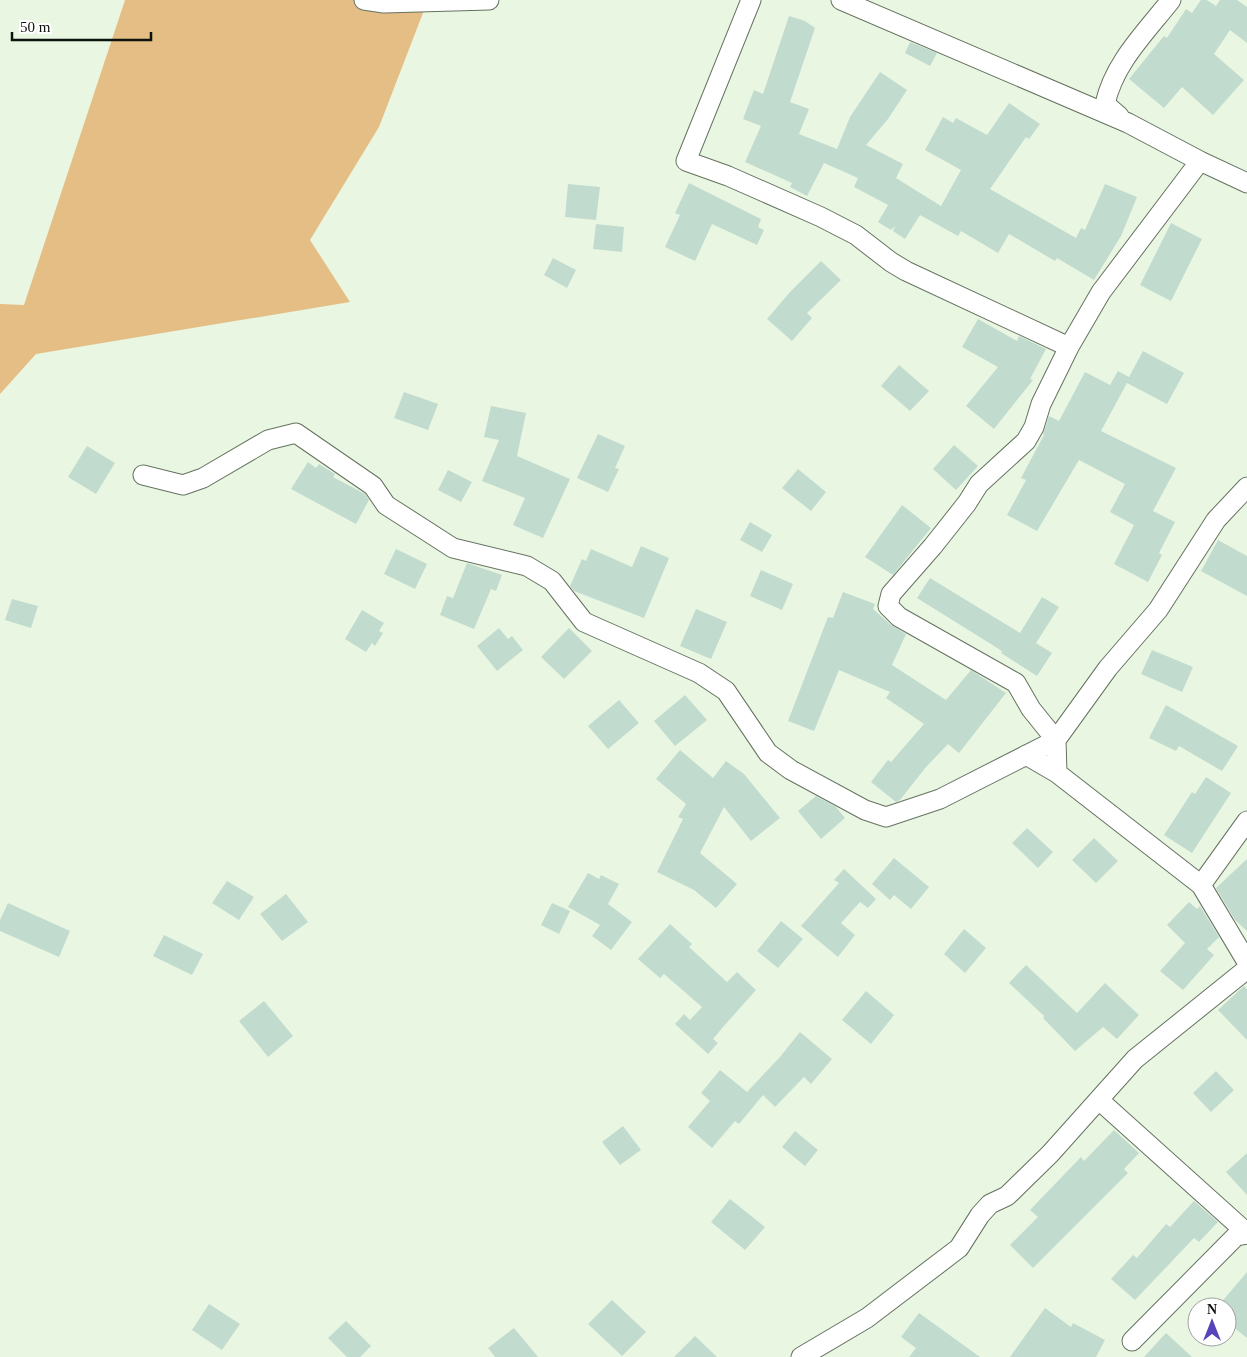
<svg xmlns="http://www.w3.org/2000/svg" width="1247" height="1357" font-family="Georgia,serif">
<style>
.green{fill:#e5be86}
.building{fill:#c2dbcf}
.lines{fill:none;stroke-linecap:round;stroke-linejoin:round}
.minor-casing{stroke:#657260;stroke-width:21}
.minor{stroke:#fff;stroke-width:19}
</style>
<rect width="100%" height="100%" fill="#e9f7e2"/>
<path class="green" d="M 125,0 L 428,0 L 379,127 L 310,240 L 350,302 L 36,354 L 0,394 L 0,304 L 24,305 Z"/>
<path class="building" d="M 1201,0 L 1207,0 L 1216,6 L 1220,0 L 1237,0 L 1247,7 L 1247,43 L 1230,30 L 1214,54 L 1244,80 L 1213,115 L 1182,87 L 1164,108 L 1129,79 L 1164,36 L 1167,38 L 1186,9 L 1192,13 Z
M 789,16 L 805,21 L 815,28 L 790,102 L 809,109 L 799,134 L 837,149 L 850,117 L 880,72 L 907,90 L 888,119 L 866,145 L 903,164 L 896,178 L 941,206 L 961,170 L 925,150 L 943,117 L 953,123 L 956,118 L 987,135 L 1009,103 L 1040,124 L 1029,139 L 1026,137 L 990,189 L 1076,238 L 1081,228 L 1085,230 L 1105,184 L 1137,197 L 1121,236 L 1094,280 L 1057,258 L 1055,261 L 1009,234 L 998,253 L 961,231 L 958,236 L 920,215 L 905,239 L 893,231 L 895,226 L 891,230 L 878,222 L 888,205 L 854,187 L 858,178 L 824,163 L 807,196 L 790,187 L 792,183 L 745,162 L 761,126 L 743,119 L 754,90 L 763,94 Z
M 910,42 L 937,53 L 930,66 L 905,53 Z
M 689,183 L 761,219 L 758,227 L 764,230 L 757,245 L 712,224 L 695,261 L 665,247 L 680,215 L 675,213 Z
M 568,184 L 600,187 L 596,220 L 565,217 Z
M 1171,223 L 1202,239 L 1171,301 L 1140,285 Z
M 596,224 L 624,227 L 622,252 L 593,249 Z
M 553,258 L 576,270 L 567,288 L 544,275 Z
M 821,261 L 841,280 L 807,313 L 812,318 L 792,341 L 767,319 L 790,292 Z
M 978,319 L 1017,341 L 1019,336 L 1046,349 L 1030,379 L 1033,380 L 994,429 L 966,406 L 998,367 L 962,347 Z
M 1143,351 L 1184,373 L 1167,404 L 1127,383 L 1101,431 L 1176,468 L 1153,511 L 1175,522 L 1159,553 L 1162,555 L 1148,582 L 1114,564 L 1134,525 L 1110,512 L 1125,484 L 1079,460 L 1037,531 L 1007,515 L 1026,480 L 1021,478 L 1044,435 L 1043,434 L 1049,416 L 1059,421 L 1085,372 L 1110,385 L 1118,371 L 1129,377 Z
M 899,365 L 929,391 L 910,411 L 881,386 Z
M 404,392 L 438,404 L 428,430 L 394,418 Z
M 491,406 L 526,413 L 517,456 L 570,479 L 543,538 L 513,525 L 525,498 L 482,481 L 499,440 L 484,437 Z
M 598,434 L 625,446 L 615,468 L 619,469 L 608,492 L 577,478 Z
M 954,445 L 978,466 L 956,490 L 933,469 Z
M 87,446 L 115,463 L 96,494 L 68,477 Z
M 308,462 L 316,468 L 319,464 L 335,474 L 333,477 L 365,494 L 369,500 L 356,524 L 291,489 Z
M 798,469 L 826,492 L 811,511 L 782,488 Z
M 448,470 L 472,482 L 461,502 L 438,490 Z
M 902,505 L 931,528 L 893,575 L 865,557 Z
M 750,522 L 772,535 L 762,552 L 740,540 Z
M 1218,540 L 1247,556 L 1247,596 L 1201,571 Z
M 641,546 L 669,558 L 644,618 L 574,591 L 570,586 L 582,559 L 586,561 L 591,549 L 632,567 Z
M 396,549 L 427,564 L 415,589 L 384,574 Z
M 467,563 L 502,575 L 496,591 L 491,589 L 474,629 L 440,615 L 447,596 L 453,598 Z
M 761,570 L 793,584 L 782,610 L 750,596 Z
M 930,578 L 1020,633 L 1042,597 L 1059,607 L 1036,643 L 1052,653 L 1037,676 L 1001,653 L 1002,651 L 917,598 Z
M 843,592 L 875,604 L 873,609 L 891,625 L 906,634 L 892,665 L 946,700 L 971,670 L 1006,693 L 959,753 L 948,744 L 926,767 L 900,800 L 896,802 L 871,782 L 888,760 L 891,762 L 924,724 L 886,698 L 890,692 L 839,670 L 814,731 L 788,721 L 828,617 L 833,618 Z
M 12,599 L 38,606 L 31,628 L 5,620 Z
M 696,609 L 727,622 L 711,659 L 680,646 Z
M 362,610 L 384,623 L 379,631 L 383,633 L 375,646 L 372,643 L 366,652 L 345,639 Z
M 499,628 L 508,639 L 512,636 L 523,650 L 497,671 L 477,646 Z
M 569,628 L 592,651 L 564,679 L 541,657 Z
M 1152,650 L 1193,667 L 1182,692 L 1141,674 Z
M 685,695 L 707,720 L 675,746 L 654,721 Z
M 619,700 L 639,723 L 608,749 L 588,726 Z
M 1166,705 L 1238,746 L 1222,771 L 1179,746 L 1176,751 L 1149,738 Z
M 680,750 L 713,778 L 726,761 L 744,774 L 780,818 L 751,841 L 724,807 L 700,853 L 737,884 L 716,908 L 694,890 L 657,872 L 683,819 L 678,817 L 686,804 L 656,779 Z
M 1206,777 L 1231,793 L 1192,853 L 1164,835 L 1192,792 L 1195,794 Z
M 816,796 L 836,807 L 845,818 L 821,839 L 798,811 Z
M 1027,828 L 1053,852 L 1038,868 L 1012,843 Z
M 1094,838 L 1118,861 L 1096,883 L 1072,860 Z
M 894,858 L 929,887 L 911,909 L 894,895 L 890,900 L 872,884 Z
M 1247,859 L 1247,931 L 1235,920 L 1216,888 Z
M 844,869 L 876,899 L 868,908 L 860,902 L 841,923 L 855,935 L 838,957 L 801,926 L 839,883 L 834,880 Z
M 588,873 L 599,879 L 601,875 L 619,884 L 608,904 L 632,922 L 611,950 L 592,936 L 600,925 L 568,907 Z
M 227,881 L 254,897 L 239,920 L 212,903 Z
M 286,894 L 308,922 L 282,941 L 260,914 Z
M 1189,902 L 1197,909 L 1200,906 L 1219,937 L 1207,949 L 1214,955 L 1183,990 L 1160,971 L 1185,943 L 1167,925 Z
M 8,903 L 70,931 L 59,957 L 0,931 L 0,920 Z
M 552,903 L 570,911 L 559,934 L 541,925 Z
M 781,921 L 803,939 L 778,968 L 757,951 Z
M 670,924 L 692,944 L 689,947 L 727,982 L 737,972 L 756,990 L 723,1027 L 713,1039 L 718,1043 L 708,1054 L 675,1024 L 684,1014 L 690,1020 L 702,1007 L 664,974 L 660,978 L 638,959 Z
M 964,929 L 986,948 L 965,973 L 944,954 Z
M 164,935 L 203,954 L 192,975 L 153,956 Z
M 1026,965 L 1077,1013 L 1105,983 L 1139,1015 L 1117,1039 L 1103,1027 L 1075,1051 L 1043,1018 L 1044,1016 L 1009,983 Z
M 1244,986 L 1247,989 L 1247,1040 L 1218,1010 Z
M 866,991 L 894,1015 L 871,1044 L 842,1020 Z
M 264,1001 L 293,1036 L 268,1057 L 239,1021 Z
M 800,1032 L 832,1059 L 811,1084 L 804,1077 L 775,1107 L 763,1095 L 739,1124 L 735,1121 L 712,1148 L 688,1127 L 710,1101 L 701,1093 L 720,1070 L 747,1092 L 780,1057 Z
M 1216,1071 L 1234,1090 L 1211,1112 L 1193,1093 Z
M 623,1126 L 641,1150 L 620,1165 L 602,1142 Z
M 1114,1130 L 1139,1153 L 1124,1169 L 1128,1173 L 1033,1268 L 1010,1245 L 1038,1217 L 1030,1210 L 1081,1157 L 1084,1161 Z
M 795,1131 L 818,1150 L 805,1166 L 782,1147 Z
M 1247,1153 L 1247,1195 L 1226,1172 Z
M 730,1199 L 765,1227 L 745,1250 L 711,1222 Z
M 1194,1201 L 1218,1222 L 1199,1242 L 1194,1238 L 1135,1300 L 1111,1279 L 1133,1255 L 1137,1258 L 1166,1224 L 1170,1227 Z
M 1247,1272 L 1247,1338 L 1227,1322 L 1227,1307 L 1219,1305 Z
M 612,1300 L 646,1332 L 622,1356 L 588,1324 Z
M 209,1304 L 240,1324 L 222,1350 L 192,1330 Z
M 1045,1308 L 1071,1327 L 1073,1323 L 1105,1340 L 1096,1357 L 1010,1357 Z
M 919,1313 L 980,1357 L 909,1357 L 916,1348 L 901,1337 Z
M 346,1321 L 371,1346 L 360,1357 L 347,1357 L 328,1338 Z
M 514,1328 L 538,1357 L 495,1357 L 488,1348 Z
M 1166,1333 L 1192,1357 L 1144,1357 Z
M 695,1336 L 717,1357 L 674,1357 Z"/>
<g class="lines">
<defs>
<path id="minor" d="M 364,0 L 384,3 L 489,0
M 751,0 L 686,161 L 728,176 L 821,217 L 856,235 L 891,262 L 906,271 L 1069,347
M 841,0 L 1128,123 L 1200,161 L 1247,183
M 1119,116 L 1105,104 C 1114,63 1145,33 1171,0
M 143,475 L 183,485 L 203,478 L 268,440 L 296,433 L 373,486 L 386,505 L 453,548 L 527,566 L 552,581 L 584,622 L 699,673 L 726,691 L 768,753 L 791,770 L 865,810 L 886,817 L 940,799 L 1056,740 L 1108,668 L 1158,610 L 1216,520 L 1247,487
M 1026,755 L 1057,773 L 1201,885 L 1247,962
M 1057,773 L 1056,740 L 1031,709 L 1016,683 L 899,617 L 888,606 L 891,594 L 933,546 L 967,503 L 979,484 L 1026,441 L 1034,427 L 1041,404 L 1069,347 L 1101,292 L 1200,161
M 1201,885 L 1247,821
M 1099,1100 L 1247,1233
M 1132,1341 L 1236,1236 L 1247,1234
M 801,1357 L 867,1318 L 959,1248 L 980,1215 L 990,1204 L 1007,1196 L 1050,1154 L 1135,1059 L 1247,969"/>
</defs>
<use href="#minor" class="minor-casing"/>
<use href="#minor" class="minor"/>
</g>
<g transform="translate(1212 1322)"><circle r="24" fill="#ffffff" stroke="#9fa09e"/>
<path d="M0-4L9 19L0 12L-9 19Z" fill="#5843bb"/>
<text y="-8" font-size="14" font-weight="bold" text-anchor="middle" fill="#0e120c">N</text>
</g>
<path d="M12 32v8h139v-8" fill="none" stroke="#0e120c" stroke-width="2.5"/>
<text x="20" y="32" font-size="15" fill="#0e120c" stroke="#ffffff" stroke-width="4" paint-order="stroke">50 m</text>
</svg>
